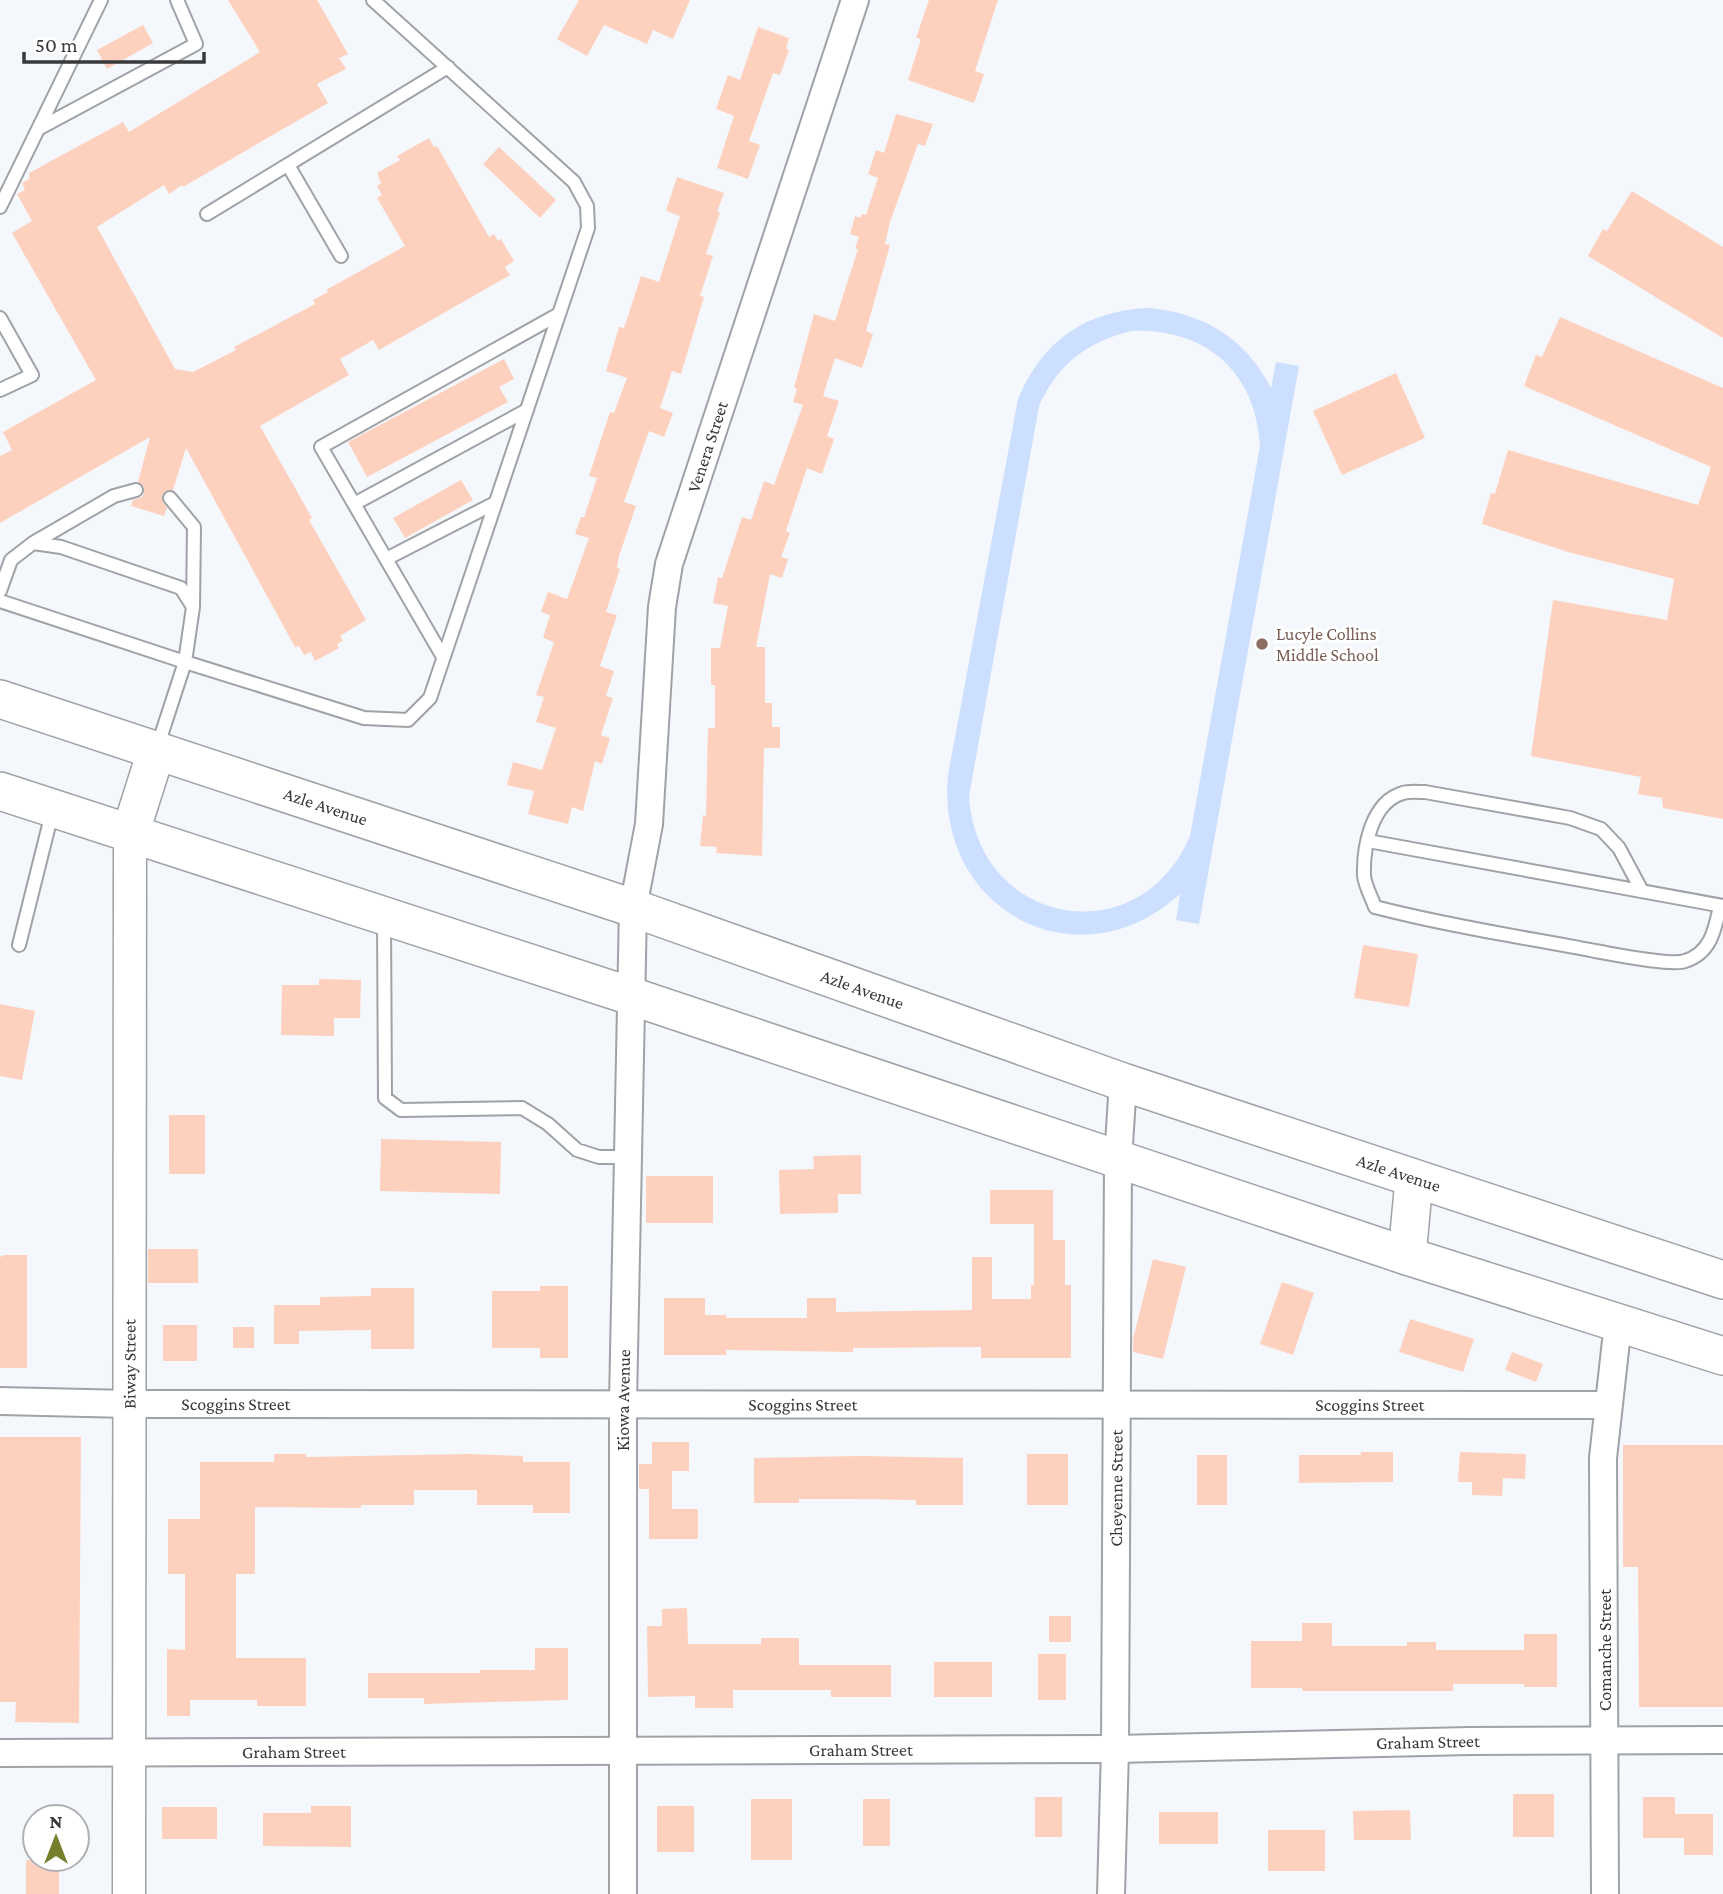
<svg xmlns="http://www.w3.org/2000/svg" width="1723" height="1894" font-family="'Crimson Pro',serif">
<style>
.green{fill:#cddffe;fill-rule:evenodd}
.building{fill:#fdd1be}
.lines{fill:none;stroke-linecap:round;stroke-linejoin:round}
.service-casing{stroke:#9fa2a6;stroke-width:16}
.minor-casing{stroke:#9fa2a6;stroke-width:30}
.tertiary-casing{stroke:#9fa2a6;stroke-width:35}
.secondary-casing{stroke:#9fa2a6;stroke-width:40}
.service{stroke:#fff;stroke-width:12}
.minor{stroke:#fff;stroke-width:26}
.tertiary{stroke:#fff;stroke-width:32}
.secondary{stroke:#fff;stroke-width:37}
.education-dot{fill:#8d6e63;stroke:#fff;stroke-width:2.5}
.labels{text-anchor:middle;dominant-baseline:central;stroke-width:6;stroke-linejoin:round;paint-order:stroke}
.street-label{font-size:18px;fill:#38393b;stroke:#fff}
.education-label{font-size:18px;fill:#785e54;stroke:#fff;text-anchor:start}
</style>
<rect width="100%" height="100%" fill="#f4f7fc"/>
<path class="green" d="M 1149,308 C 1204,313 1246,339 1271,388 L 1276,362 L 1299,366 L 1199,924 L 1176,920 L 1180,894 C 1079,986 935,911 948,775 L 1018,399 C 1043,340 1085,311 1149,308 ZM 1131,331 C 1205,328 1256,371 1260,446 L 1190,836 C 1139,956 977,926 969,796 L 1039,406 C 1057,365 1087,342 1131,331 Z"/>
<path class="building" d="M 228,0 L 317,0 L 348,54 L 339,58 L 346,69 L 317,84 L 328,103 L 183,187 L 182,185 L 169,194 L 164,185 L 97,227 L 175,369 L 193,372 L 236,350 L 234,347 L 315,304 L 313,300 L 328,292 L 326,290 L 405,246 L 377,198 L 382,195 L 377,186 L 381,183 L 377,173 L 400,160 L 397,156 L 429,138 L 434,147 L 437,146 L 489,237 L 494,234 L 498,241 L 501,239 L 514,261 L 505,267 L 510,275 L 379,350 L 373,340 L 340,359 L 349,375 L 260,426 L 312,518 L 309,520 L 366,620 L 340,636 L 343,641 L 337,644 L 339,648 L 315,661 L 311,652 L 304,655 L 299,646 L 295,647 L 186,448 L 173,490 L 165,491 L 162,496 L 162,500 L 167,508 L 164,516 L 131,506 L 133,500 L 142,497 L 144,493 L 144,487 L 138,482 L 150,437 L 0,523 L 0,456 L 12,450 L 3,432 L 96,380 L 12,233 L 32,221 L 17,194 L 25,190 L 22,183 L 29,179 L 29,173 L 123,122 L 129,132 L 260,52 Z
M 579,0 L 690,0 L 673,39 L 653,30 L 647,44 L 604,25 L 587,56 L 557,39 Z
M 929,0 L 998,0 L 975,71 L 984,74 L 974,103 L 908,80 L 921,39 L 916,38 Z
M 143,25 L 153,43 L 107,69 L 97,50 Z
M 758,27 L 789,38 L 786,49 L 789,50 L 780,75 L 773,73 L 749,141 L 760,145 L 748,179 L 717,168 L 734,116 L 716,109 L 728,75 L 740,80 Z
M 896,114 L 933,124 L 925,146 L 918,144 L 890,222 L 885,244 L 890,245 L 866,331 L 873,334 L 862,368 L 835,358 L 823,396 L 839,401 L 827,436 L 834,439 L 822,474 L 807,468 L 786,531 L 790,533 L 781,557 L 788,559 L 782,578 L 770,574 L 756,647 L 765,647 L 765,703 L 772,703 L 772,727 L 780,727 L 780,748 L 764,748 L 762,856 L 716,853 L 717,847 L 700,846 L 703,815 L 706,816 L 708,728 L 715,728 L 715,685 L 711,685 L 711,648 L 720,648 L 728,606 L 713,603 L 718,577 L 722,578 L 742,517 L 751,520 L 764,481 L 774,485 L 803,405 L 793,402 L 797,389 L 794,388 L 814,314 L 835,321 L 858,249 L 855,249 L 859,237 L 850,234 L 855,216 L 860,218 L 862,214 L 866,215 L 878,178 L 868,174 L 876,150 L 884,153 Z
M 499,147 L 556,200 L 540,218 L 483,164 Z
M 677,177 L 724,193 L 717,212 L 720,212 L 706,254 L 713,256 L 700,296 L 704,297 L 681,374 L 672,371 L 660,408 L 673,413 L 664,437 L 649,431 L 624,502 L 636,506 L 619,556 L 617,568 L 620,569 L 606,612 L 617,615 L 600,666 L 614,671 L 606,696 L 613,698 L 601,735 L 610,738 L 602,764 L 595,761 L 583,811 L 572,807 L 568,824 L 528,814 L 534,791 L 507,785 L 513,762 L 542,770 L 556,728 L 536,722 L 544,697 L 536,695 L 554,642 L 543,638 L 550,615 L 541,612 L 548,592 L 567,599 L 589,538 L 575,534 L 581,517 L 584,517 L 597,478 L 589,476 L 610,412 L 614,413 L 627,378 L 606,371 L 619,327 L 624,328 L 641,276 L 659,282 L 680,216 L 666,211 Z
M 1632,191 L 1723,247 L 1723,338 L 1588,256 L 1603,229 L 1607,231 Z
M 1560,317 L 1723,388 L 1723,819 L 1663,808 L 1662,798 L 1638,794 L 1641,777 L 1531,756 L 1553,600 L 1667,620 L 1674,579 L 1568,552 L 1482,524 L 1491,493 L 1495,494 L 1508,450 L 1698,505 L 1711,467 L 1524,386 L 1536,355 L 1542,357 Z
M 504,359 L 514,379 L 499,387 L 508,402 L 367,477 L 348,442 Z
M 1396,373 L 1425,438 L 1342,475 L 1313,411 Z
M 461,480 L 473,500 L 405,538 L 393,518 Z
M 1363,945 L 1418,954 L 1409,1007 L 1354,998 Z
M 319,979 L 361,980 L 360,1018 L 334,1018 L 334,1036 L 281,1035 L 282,985 L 319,985 Z
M 0,1004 L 35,1011 L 22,1080 L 0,1076 Z
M 169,1115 L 205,1115 L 205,1174 L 169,1174 Z
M 381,1139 L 501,1142 L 500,1194 L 380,1191 Z
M 861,1155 L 861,1194 L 838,1194 L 838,1213 L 780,1214 L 779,1170 L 814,1169 L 813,1156 Z
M 646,1176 L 713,1176 L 713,1223 L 646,1223 Z
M 990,1190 L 1053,1190 L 1053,1240 L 1065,1240 L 1065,1285 L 1071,1285 L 1071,1358 L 981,1358 L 981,1347 L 853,1348 L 853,1352 L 726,1350 L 726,1355 L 664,1355 L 664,1298 L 705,1298 L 705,1315 L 726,1315 L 726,1318 L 807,1318 L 807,1298 L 836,1298 L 836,1312 L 972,1310 L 972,1257 L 992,1257 L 992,1299 L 1031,1299 L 1031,1285 L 1034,1285 L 1034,1224 L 990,1224 Z
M 148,1249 L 198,1249 L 198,1283 L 148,1283 Z
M 4,1255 L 27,1255 L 27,1368 L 0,1368 L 0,1257 Z
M 1153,1259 L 1186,1267 L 1163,1359 L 1133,1352 L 1133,1339 Z
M 1282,1282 L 1314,1293 L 1293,1355 L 1260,1344 Z
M 540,1286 L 568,1286 L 568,1358 L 540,1358 L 540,1348 L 492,1348 L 492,1291 L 540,1291 Z
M 371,1288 L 414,1288 L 414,1349 L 371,1349 L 371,1330 L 299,1331 L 299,1344 L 274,1344 L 274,1305 L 320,1305 L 320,1297 L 371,1296 Z
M 1410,1319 L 1474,1339 L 1463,1372 L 1399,1352 Z
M 163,1325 L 197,1325 L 197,1361 L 163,1361 Z
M 233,1327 L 254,1327 L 254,1348 L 233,1348 Z
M 1512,1352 L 1543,1364 L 1536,1382 L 1505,1370 Z
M 0,1437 L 81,1437 L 79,1723 L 15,1722 L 16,1702 L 0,1702 Z
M 652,1442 L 689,1442 L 689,1471 L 672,1471 L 672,1509 L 698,1509 L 698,1539 L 649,1539 L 649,1489 L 639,1489 L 639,1464 L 652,1464 Z
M 1623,1445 L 1723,1445 L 1723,1707 L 1639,1707 L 1638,1567 L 1623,1567 Z
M 1361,1452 L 1393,1452 L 1393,1482 L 1299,1483 L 1299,1455 L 1361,1455 Z
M 1460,1452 L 1526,1454 L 1525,1479 L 1503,1478 L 1502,1496 L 1472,1495 L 1472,1482 L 1458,1482 Z
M 274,1454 L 306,1454 L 306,1457 L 469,1454 L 523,1456 L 523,1462 L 570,1462 L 570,1513 L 533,1513 L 533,1505 L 477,1505 L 477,1490 L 414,1490 L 414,1505 L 361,1505 L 361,1508 L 255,1507 L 255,1574 L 236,1574 L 236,1658 L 306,1658 L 306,1706 L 257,1706 L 257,1700 L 190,1700 L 190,1716 L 167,1716 L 167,1649 L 185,1650 L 185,1574 L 168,1574 L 168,1519 L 200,1519 L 200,1462 L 274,1462 Z
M 1027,1454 L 1068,1454 L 1068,1505 L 1027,1505 Z
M 1197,1455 L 1227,1455 L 1227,1505 L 1197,1505 Z
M 861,1456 L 963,1458 L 963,1505 L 916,1505 L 916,1500 L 861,1499 L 799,1499 L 799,1503 L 754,1503 L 754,1458 Z
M 687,1608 L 688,1644 L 761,1644 L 761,1638 L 799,1638 L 799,1665 L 891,1665 L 891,1697 L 831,1697 L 831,1690 L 733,1690 L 733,1708 L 695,1708 L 695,1696 L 648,1697 L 647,1626 L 662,1626 L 662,1609 Z
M 1049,1616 L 1071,1616 L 1071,1642 L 1049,1642 Z
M 1302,1623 L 1332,1623 L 1332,1646 L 1407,1646 L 1407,1642 L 1436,1642 L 1436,1650 L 1524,1650 L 1524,1634 L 1557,1634 L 1557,1687 L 1524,1687 L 1524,1684 L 1453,1684 L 1453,1691 L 1302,1691 L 1302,1688 L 1251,1688 L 1251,1641 L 1302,1641 Z
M 535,1648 L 568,1648 L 568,1700 L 424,1704 L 424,1698 L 368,1698 L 368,1673 L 480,1673 L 480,1670 L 535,1670 Z
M 1038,1654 L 1066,1654 L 1066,1700 L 1038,1700 Z
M 934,1662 L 992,1662 L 992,1697 L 934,1697 Z
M 1513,1794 L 1554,1794 L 1554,1837 L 1513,1837 Z
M 1035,1797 L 1062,1797 L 1062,1837 L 1035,1837 Z
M 1643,1797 L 1675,1797 L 1675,1814 L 1713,1814 L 1713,1855 L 1684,1855 L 1684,1838 L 1643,1838 Z
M 751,1799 L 792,1799 L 792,1860 L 751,1860 Z
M 863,1799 L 890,1799 L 890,1846 L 863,1846 Z
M 311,1806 L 351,1806 L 351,1847 L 263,1846 L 263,1813 L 311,1813 Z
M 657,1806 L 694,1806 L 694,1852 L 657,1852 Z
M 162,1807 L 217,1807 L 217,1839 L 162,1839 Z
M 1410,1810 L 1411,1840 L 1354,1840 L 1353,1811 Z
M 1159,1812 L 1218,1812 L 1218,1844 L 1159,1844 Z
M 1268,1830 L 1325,1830 L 1325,1871 L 1268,1871 Z
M 26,1860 L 59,1860 L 59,1894 L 26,1894 Z"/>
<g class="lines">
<defs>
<path id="service" d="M 38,129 L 196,44 L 177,0
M 288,165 L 341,256
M 0,207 L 101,0
M 207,214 L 448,67
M 0,318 L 32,375 L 0,390
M 170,498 L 194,527 L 193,607
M 354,504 L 527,410
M 33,543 L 114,496 L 136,490
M 386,559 L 495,503
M 0,591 L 11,560 L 33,543 L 61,547 L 181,588 L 193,607 L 185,662 L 0,601
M 443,657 L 321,447 L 559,314
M 157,748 L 185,662 L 364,718 L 408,720 L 430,698 L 588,228 L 587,206 L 574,182 L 373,0
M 1368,841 L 1723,906
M 1642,891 L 1619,848 L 1601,829 L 1570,818 L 1425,792 C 1418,792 1409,791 1403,793 C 1371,802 1363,848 1364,876 C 1365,886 1372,898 1375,907 C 1448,926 1522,937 1595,951 C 1613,954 1671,966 1685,961 C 1711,953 1715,929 1720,906
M 384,919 L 385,1098 L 401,1110 L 522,1108 L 548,1124 L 577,1150 L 599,1157 L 628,1157
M 19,945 L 52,813"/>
<g id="minor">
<path id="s1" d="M 0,1401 L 129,1404 L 1607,1405"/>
<path id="s2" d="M 0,1753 L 1115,1749 L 1470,1741 L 1723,1740"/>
<path id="s3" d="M 623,1894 L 623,1403 L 633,908 L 649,824 L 662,607 L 669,564 L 855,0"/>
<path id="s4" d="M 1111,1894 L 1115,1749 L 1118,1160 L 1123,1082"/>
<path d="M 1605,1894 L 1603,1458 L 1618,1323"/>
</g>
<g id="tertiary">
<path id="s5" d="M 129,1894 L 130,834"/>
</g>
<g id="secondary">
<path id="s6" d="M 0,699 L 633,908 L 1123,1082 L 1723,1280"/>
<path d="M 0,791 L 631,996 L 1407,1256 L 1723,1356"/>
<path d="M 130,834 L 156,752"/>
<path d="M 1407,1256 L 1414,1180"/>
</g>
</defs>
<use href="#service" class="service-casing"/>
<use href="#minor" class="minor-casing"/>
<use href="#tertiary" class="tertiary-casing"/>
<use href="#secondary" class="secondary-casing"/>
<use href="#service" class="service"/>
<use href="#minor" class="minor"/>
<use href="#tertiary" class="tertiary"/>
<use href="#secondary" class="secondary"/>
</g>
<circle class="education-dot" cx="1262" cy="644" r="7"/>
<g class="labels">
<g class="street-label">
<text stroke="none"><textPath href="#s3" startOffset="1456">Venera Street</textPath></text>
<text stroke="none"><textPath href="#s6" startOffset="343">Azle Avenue</textPath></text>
<text stroke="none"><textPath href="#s6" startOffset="910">Azle Avenue</textPath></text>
<text stroke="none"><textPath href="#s6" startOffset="1477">Azle Avenue</textPath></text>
<text stroke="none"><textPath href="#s5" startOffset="530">Biway Street</textPath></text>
<text stroke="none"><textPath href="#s3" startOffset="494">Kiowa Avenue</textPath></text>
<text stroke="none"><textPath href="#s1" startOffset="803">Scoggins Street</textPath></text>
<text stroke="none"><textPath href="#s1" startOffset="236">Scoggins Street</textPath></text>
<text stroke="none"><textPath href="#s1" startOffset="1370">Scoggins Street</textPath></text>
<text stroke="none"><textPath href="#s4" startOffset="406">Cheyenne Street</textPath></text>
<text transform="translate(1605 1650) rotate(-90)">Comanche Street</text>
<text stroke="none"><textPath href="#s2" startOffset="1428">Graham Street</textPath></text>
<text stroke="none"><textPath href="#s2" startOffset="861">Graham Street</textPath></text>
<text stroke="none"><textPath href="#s2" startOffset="294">Graham Street</textPath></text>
</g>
<g class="education-label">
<text x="1276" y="634">Lucyle Collins<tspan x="1276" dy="21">Middle School</tspan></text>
</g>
</g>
<g transform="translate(56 1838)"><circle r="33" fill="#ffffff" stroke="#afb0b1" stroke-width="2"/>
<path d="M0-5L12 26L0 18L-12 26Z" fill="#767f2b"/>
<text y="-10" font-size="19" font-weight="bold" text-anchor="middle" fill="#38393b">N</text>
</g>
<path d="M24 52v10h180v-10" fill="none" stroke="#38393b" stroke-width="3.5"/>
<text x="35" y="52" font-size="21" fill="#38393b" stroke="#ffffff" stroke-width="5" paint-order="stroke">50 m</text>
</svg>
